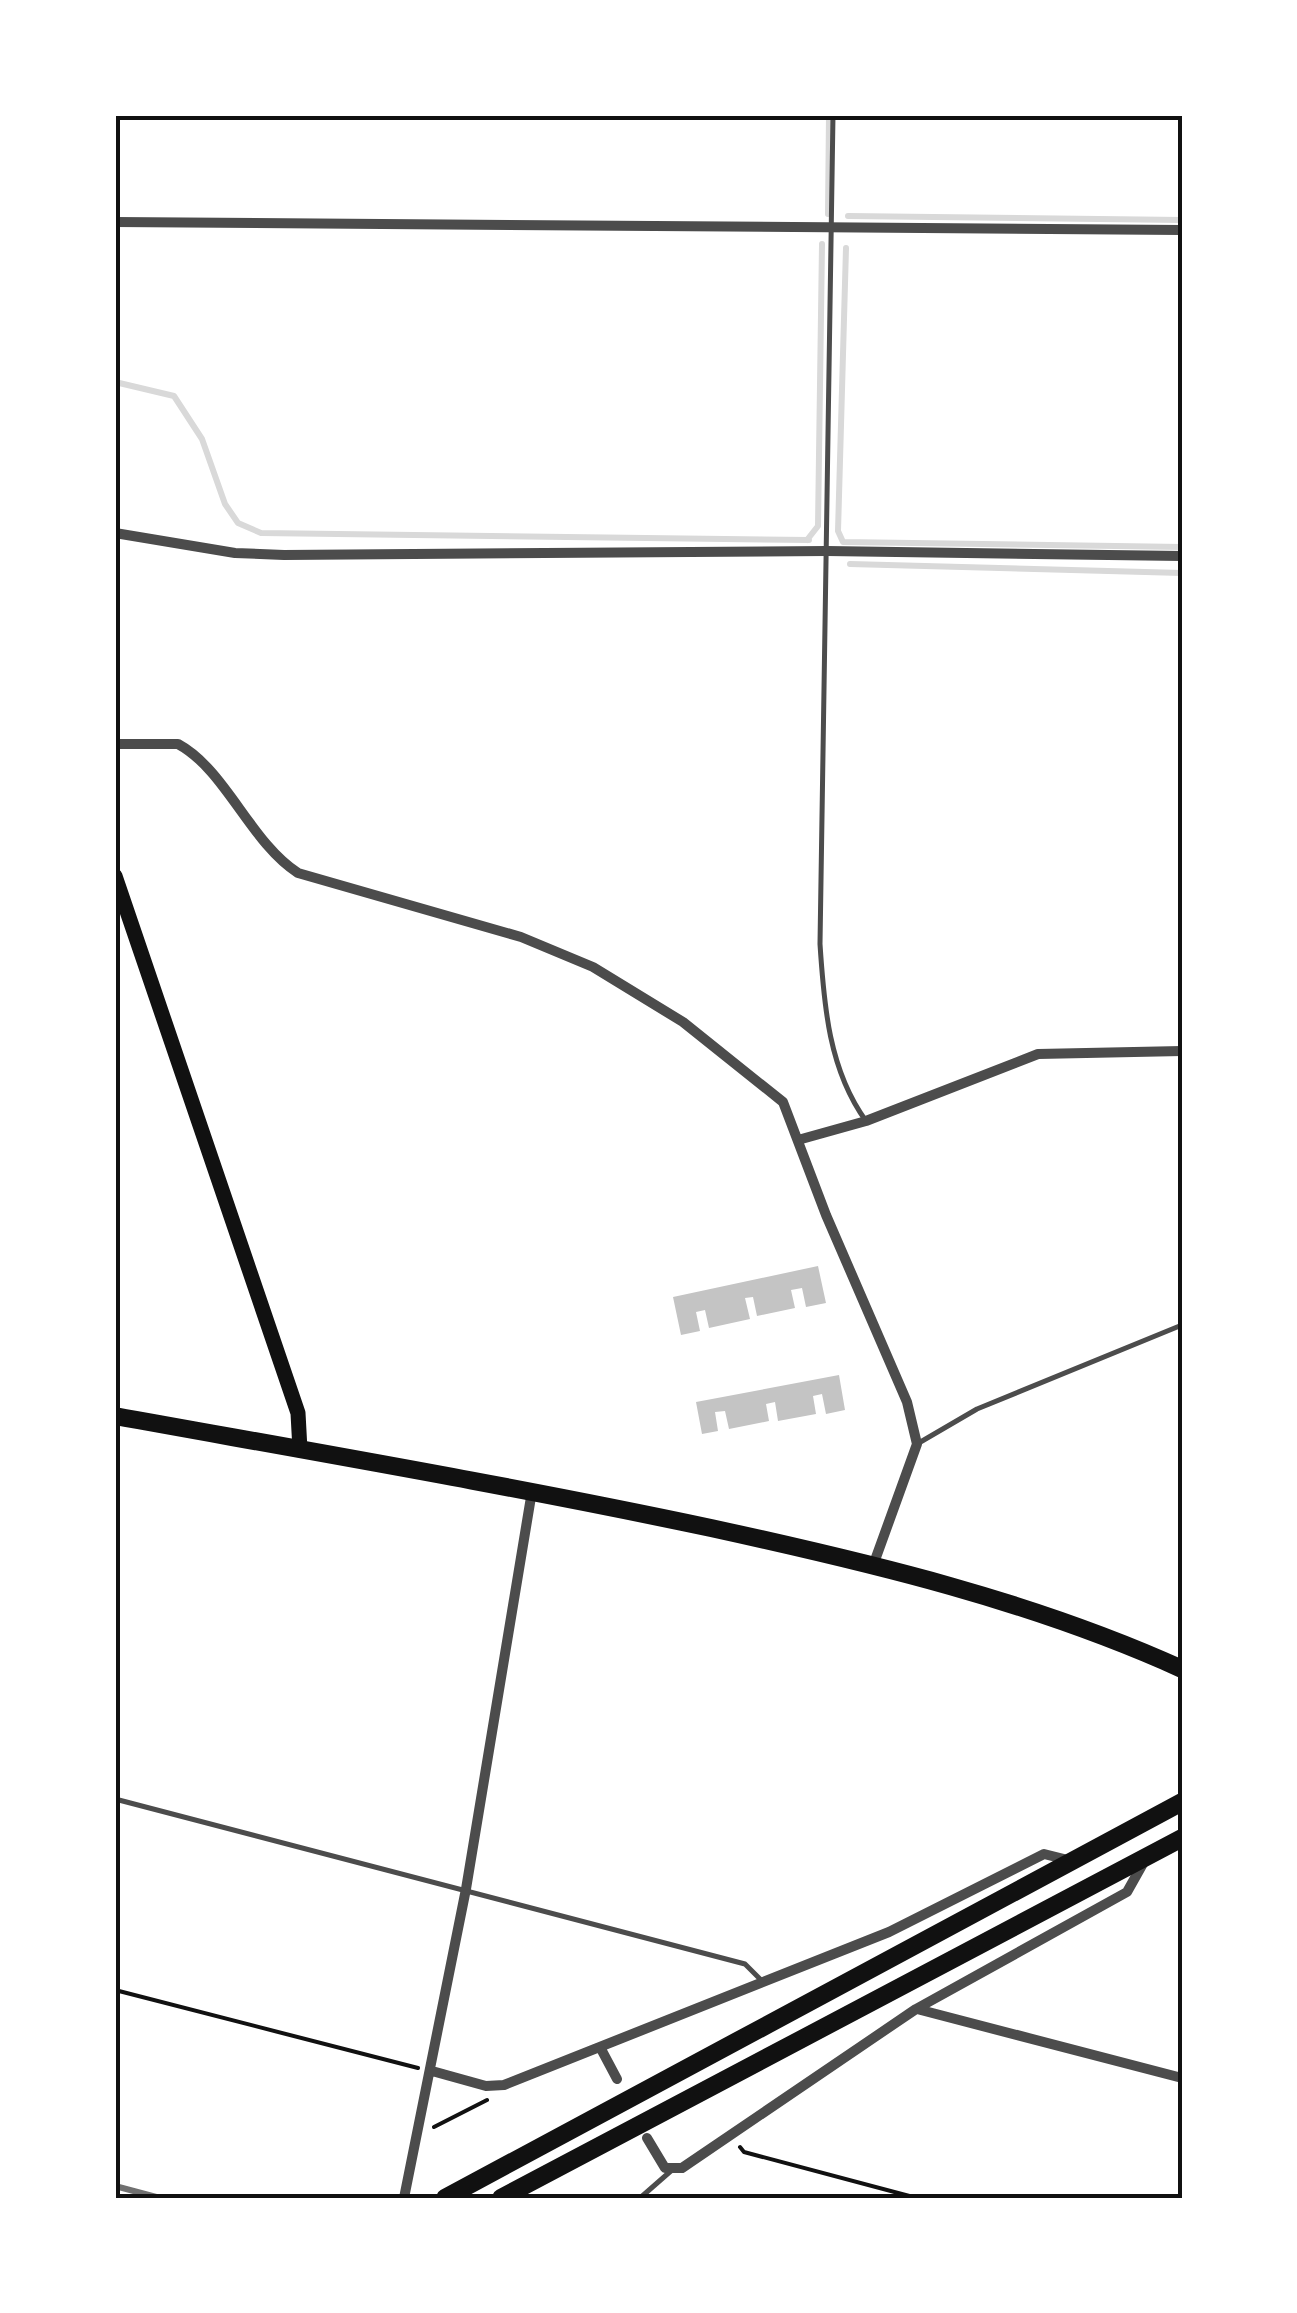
<svg xmlns="http://www.w3.org/2000/svg" width="1297" height="2313" font-family="Helvetica,sans-serif">
<style>
.lines{fill:none;stroke-linecap:round;stroke-linejoin:round}
.stream{stroke:#d9d9d9;stroke-width:6}
.building{fill:#c4c4c4}
.path{stroke:#111;stroke-width:4}
.service{stroke:#4c4c4c;stroke-width:5}
.minor{stroke:#4c4c4c;stroke-width:10}
.secondary{stroke:#111;stroke-width:15}
.primary{stroke:#111;stroke-width:18}
.trunk{stroke:#111;stroke-width:18}
.rail{stroke:#707070;stroke-width:6}
.neatline{fill:none;stroke:#111;stroke-width:4}
</style>
<rect width="100%" height="100%" fill="#fff"/>
<g class="lines">
<path class="stream" d="M 828,214 L 829,115
M 848,216 L 1182,220
M 846,248 L 838,531 L 843,542 L 1182,547
M 115,382 L 174,396 L 202,439 L 225,504 L 238,523 L 261,533 L 809,540
M 807,540 L 818,526 L 822,244
M 850,564 L 1182,573"/>
</g>
<path class="building" d="M 818,1266 L 826,1303 L 806,1307 L 802,1288 L 791,1290 L 795,1308 L 757,1316 L 753,1297 L 745,1298 L 750,1319 L 709,1328 L 705,1310 L 696,1312 L 700,1331 L 681,1335 L 673,1297 Z
M 839,1375 L 845,1410 L 826,1414 L 822,1394 L 813,1396 L 816,1414 L 778,1421 L 775,1402 L 766,1404 L 769,1421 L 729,1429 L 725,1411 L 715,1412 L 718,1431 L 702,1434 L 696,1402 Z"/>
<g class="lines">
<path class="path" d="M 115,1990 L 418,2068
M 434,2127 L 487,2100
M 740,2147 L 744,2152 L 917,2198"/>
<path class="service" d="M 833,115 L 820,944 C 824,1006 829,1070 866,1121
M 917,1444 L 977,1409 L 1182,1325
M 115,1799 L 745,1964 L 763,1982
M 640,2198 L 672,2170"/>
<path class="minor" d="M 115,222 L 1182,230
M 115,533 L 235,553 L 284,555 L 827,551 L 1182,556
M 115,744 L 178,744 C 226,770 250,842 298,873 L 521,937 L 593,967 L 683,1022 L 783,1102 L 826,1215 L 907,1402 L 917,1444 L 874,1563
M 798,1140 L 866,1121 L 1038,1054 L 1182,1051
M 917,2009 L 1182,2078
M 600,2047 L 617,2079
M 432,2071 L 486,2086 L 504,2085 L 889,1932 L 1044,1854 L 1072,1861
M 647,2138 L 665,2168 L 682,2168 L 916,2009 L 1127,1892 L 1145,1860
M 404,2198 L 466,1889 L 532,1491"/>
<path class="secondary" d="M 115,876 L 298,1413 L 300,1450"/>
<path class="primary" d="M 115,1416 C 314,1452 513,1486 711,1528 C 871,1563 1032,1601 1182,1669"/>
<path class="trunk" d="M 445,2198 L 1182,1802
M 501,2198 L 1182,1838"/>
<path class="rail" d="M 115,2186 L 160,2198"/>
</g>
<rect width="1297" height="2313" fill="none" stroke="#ffffff" stroke-width="235"/>
<rect x="118" y="118" width="1062" height="2078" class="neatline"/>
</svg>
